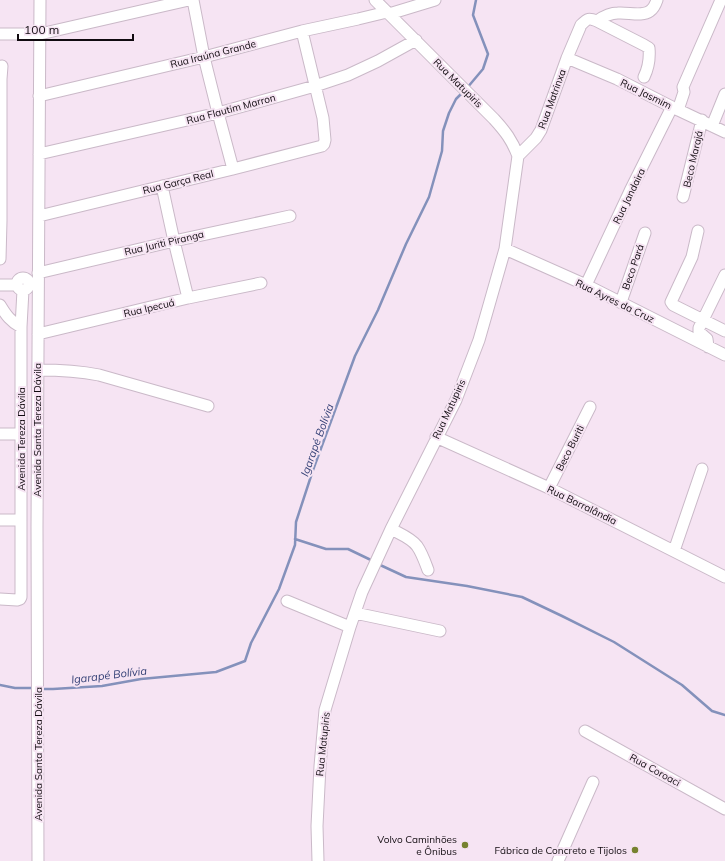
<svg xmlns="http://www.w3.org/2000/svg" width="725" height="861" font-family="Mulish,sans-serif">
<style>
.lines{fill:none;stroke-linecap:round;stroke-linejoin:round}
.stream{stroke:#8491bb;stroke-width:2.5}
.minor-casing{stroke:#cab9c8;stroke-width:13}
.minor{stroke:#fff;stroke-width:11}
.poi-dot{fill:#76822f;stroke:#f6e4f3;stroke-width:1.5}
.labels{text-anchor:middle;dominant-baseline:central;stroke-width:4;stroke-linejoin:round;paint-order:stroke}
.street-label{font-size:10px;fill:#100a0f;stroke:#f6e4f3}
.poi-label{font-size:10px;fill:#100a0f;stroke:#f6e4f3;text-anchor:end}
.water-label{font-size:11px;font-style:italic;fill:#313e74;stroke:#f6e4f3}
</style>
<rect width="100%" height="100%" fill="#f6e4f3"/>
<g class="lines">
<path class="stream" d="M 467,88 L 483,69 L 488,54 L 473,15 L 476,0
M 295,539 L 326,549 L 348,549 L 373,561
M 378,564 L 406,577 L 467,586 L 522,597 L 562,616 L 614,642 L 682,685 L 712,711 L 725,715
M 0,685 L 15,688 L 35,688
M 40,689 L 53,689 L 102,686 L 141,679 L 216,672 L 245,661 L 251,643 L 279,589 L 295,545 L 296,522 L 313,470 L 355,356 L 378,310 L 406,244 L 429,197 L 442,151 L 443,131 L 449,113 L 456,99 L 462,93"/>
<defs>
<path id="minor" d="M 193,0 L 204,57 L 218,113 L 233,169
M 389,14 L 435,0
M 597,21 C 604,16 611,13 618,13 C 628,12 642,17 650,11 C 653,9 656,3 657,0
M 0,34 L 40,34 L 189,0
M 567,58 L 617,79 L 672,107 L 725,132
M 0,79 L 1,79 L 1,221 L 0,259
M 1,79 L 2,66
M 39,96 L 204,57 L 302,31 L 358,19 L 387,12
M 678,110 L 684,92 L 683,87 L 721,0
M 712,126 L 725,94
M 39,154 L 218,113 L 315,86 L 348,75 L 378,61 L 416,40
M 518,156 L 536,138 L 541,130 L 567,58 L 581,25 C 588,18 589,18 597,21 L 644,45 L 649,48 C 650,59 649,67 644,77
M 162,186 L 174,241 L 188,298
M 683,197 L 702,120
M 39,216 L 233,169 L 322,146 L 324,144 L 325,140 L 323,118 L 302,31
M 698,231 L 692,257 L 671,302 L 673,305 L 725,331
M 505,249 L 586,285 L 725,355
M 38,273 L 174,241 L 290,216
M17 284a6 6 0 1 1 12 0a6 6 0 1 1-12 0Z
M 0,285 L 17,285
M 586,285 L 630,191 L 672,107
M 621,302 L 645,233
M 0,305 C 6,315 11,322 21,327
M 38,334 L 188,298 L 261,283
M 708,347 L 707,339 L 699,332 L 699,328 L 725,275
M 38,370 C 58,370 79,371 99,375 L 208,406
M 0,434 L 21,434
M 436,437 L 549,488 L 725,577
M 549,488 L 590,407
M 0,520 L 21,520
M 391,529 C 400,534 411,538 417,546 C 422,553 425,562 428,570
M 674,551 L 702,469
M 0,599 L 17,600 L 20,599 L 21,597 L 21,327 L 23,290
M 287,601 L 350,627
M 355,613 L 440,631
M 585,731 L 725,809
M 38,861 L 37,527 L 40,0
M 318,861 L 317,826 L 320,766 L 325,710 L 350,627 L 362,592 L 391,529 L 456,400 L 479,340 L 505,249 L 518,156 C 512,140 505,131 494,119 L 375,0
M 558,861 L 593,782"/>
</defs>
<use href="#minor" class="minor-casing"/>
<use href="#minor" class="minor"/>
</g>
<g class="poi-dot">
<circle cx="465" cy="845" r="4"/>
<circle cx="635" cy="850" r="4"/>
</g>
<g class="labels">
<g class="street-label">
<text transform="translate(213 54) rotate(-14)">Rua Iraúna Grande</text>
<text transform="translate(458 83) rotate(45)">Rua Matupiris</text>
<text transform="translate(646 94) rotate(26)">Rua Jasmim</text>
<text transform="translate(552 99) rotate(-70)">Rua Matrinxa</text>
<text transform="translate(231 109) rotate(-15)">Rua Flautim Marron</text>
<text transform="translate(693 159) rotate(-77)">Beco Marajá</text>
<text transform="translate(178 182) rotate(-14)">Rua Garça Real</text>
<text transform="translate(629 196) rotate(-64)">Rua Jandaira</text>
<text transform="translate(164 243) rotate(-13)">Rua Juriti Piranga</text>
<text transform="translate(633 267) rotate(-71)">Beco Pará</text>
<text transform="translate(615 301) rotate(26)">Rua Ayres da Cruz</text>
<text transform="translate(149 308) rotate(-13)">Rua Ipecuá</text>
<text transform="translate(449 409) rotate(-65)">Rua Matupiris</text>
<text transform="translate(37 430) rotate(-90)">Avenida Santa Tereza Dávila</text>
<text transform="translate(21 439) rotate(-90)">Avenida Tereza Dávila</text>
<text transform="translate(570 448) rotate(-63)">Beco Buriti</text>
<text transform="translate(582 505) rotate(26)">Rua Barralândia</text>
<text transform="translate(323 744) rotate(-84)">Rua Matupiris</text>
<text transform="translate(38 754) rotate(-90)">Avenida Santa Tereza Dávila</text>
<text transform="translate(655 770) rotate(29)">Rua Coroaci</text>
</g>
<g class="poi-label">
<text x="457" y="839">Volvo Caminhões<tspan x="457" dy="12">e Ônibus</tspan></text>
<text x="627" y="850">Fábrica de Concreto e Tijolos</text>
</g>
<g class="water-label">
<text transform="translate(317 440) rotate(-70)">Igarapé Bolívia</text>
<text transform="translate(109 675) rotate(-7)">Igarapé Bolívia</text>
</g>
</g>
<path d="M18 34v6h115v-6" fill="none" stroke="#100a0f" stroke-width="2"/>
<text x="24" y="34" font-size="12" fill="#100a0f" stroke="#f6e4f3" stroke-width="3" paint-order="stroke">100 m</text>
</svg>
